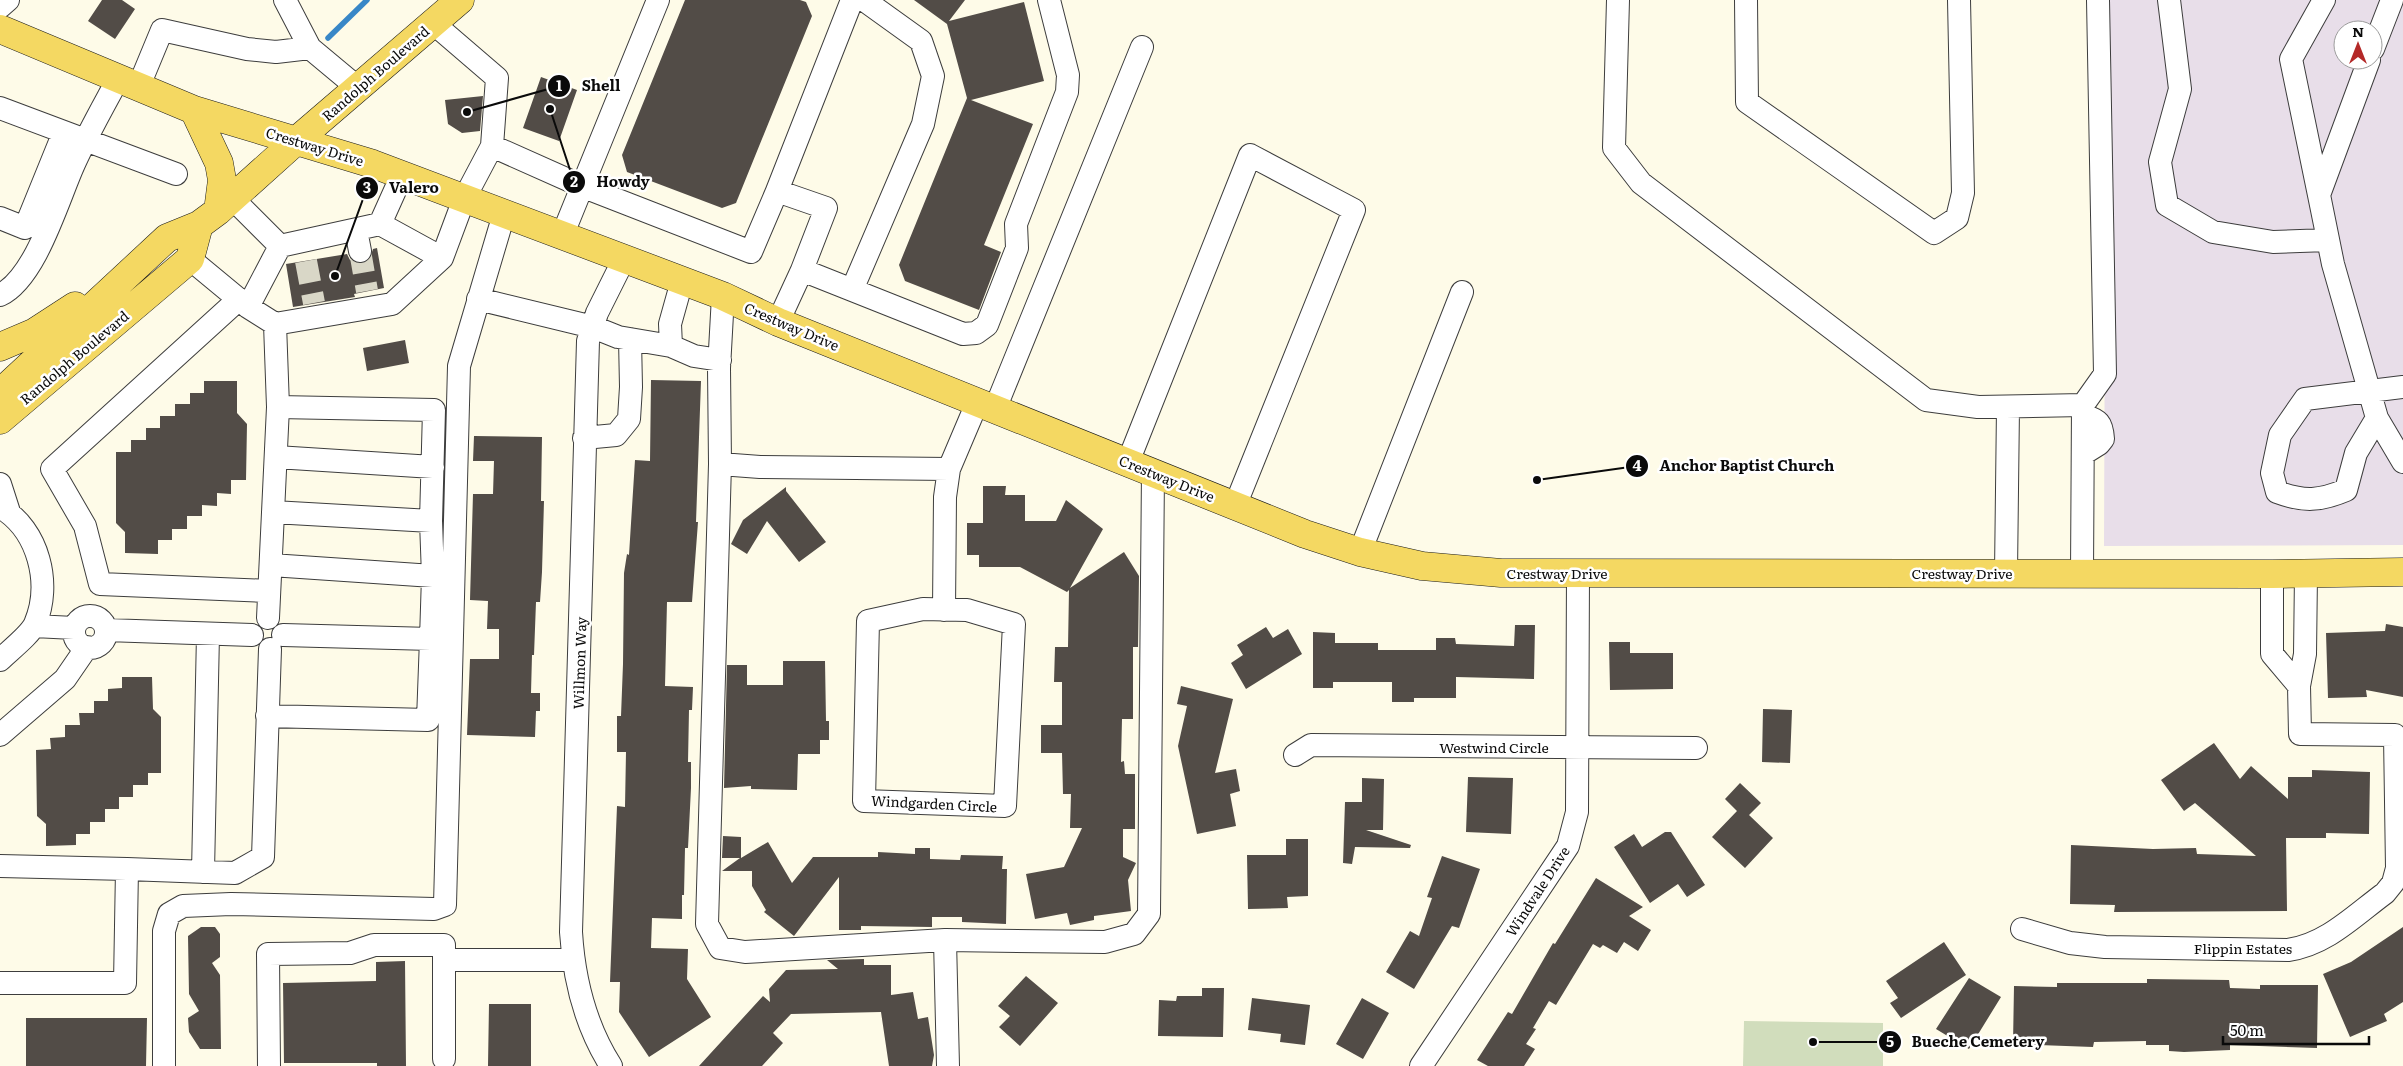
<svg xmlns="http://www.w3.org/2000/svg" width="2403" height="1066" font-family="Literata,serif">
<style>
.industrial{fill:#e8dee9;fill-rule:evenodd}
.cemetery{fill:#d1ddbc}
.lines{fill:none;stroke-linecap:round;stroke-linejoin:round}
.stream{stroke:#3887c7;stroke-width:5.5}
.building{fill:#524c47}
.minor-tunnel{stroke:#d9d7c7;stroke-width:22;stroke-dasharray:22 11;stroke-linecap:butt}
.minor-casing{stroke:#3d3d3d;stroke-width:24}
.major-casing{stroke:#1b1b1b;stroke-width:29}
.minor{stroke:#fff;stroke-width:22}
.major{stroke:#f4d862;stroke-width:28}
.labels{text-anchor:middle;dominant-baseline:central;stroke-width:5;stroke-linejoin:round;paint-order:stroke}
.street-label{font-size:14px;fill:#0a0a0a;stroke:#fff}
.leader{fill:none;stroke:#0a0a0a;stroke-width:2}
.callout-dot{fill:#0a0a0a;stroke:#fff;stroke-width:2}
.mark-label{font-size:15px;text-anchor:middle;font-weight:bold;fill:#fff}
.callout-label{font-size:15px;text-anchor:middle;font-weight:bold;fill:#0a0a0a;stroke:#fff;stroke-width:5;stroke-linejoin:round;paint-order:stroke}
</style>
<rect width="100%" height="100%" fill="#fefbe8"/>
<path class="industrial" d="M 2106,0 L 2403,0 L 2403,545 L 2104,546 ZM 2343,30 L 2373,30 L 2373,60 L 2343,60 Z"/>
<path class="cemetery" d="M 1744,1021 L 1883,1023 L 1883,1066 L 1743,1066 Z"/>
<g class="lines">
<path class="stream" d="M 328,38 L 367,0"/>
</g>
<path class="building" d="M 102,0 L 122,0 L 135,9 L 115,39 L 88,21 Z
M 685,0 L 800,0 L 806,2 L 812,16 L 736,203 L 722,208 L 627,172 L 622,155 Z
M 914,0 L 965,0 L 949,21 L 1024,2 L 1044,81 L 971,100 L 1033,124 L 984,245 L 1001,252 L 979,310 L 905,281 L 899,265 L 967,98 L 947,24 Z
M 541,77 L 577,90 L 559,141 L 523,128 Z
M 483,96 L 480,131 L 462,133 L 448,124 L 445,100 Z
M 377,248 L 384,288 L 354,294 L 355,297 L 293,307 L 286,264 L 347,254 L 350,260 L 362,264 L 369,261 L 373,249 Z
M 405,340 L 409,363 L 367,371 L 363,348 Z
M 651,380 L 701,381 L 696,522 L 698,522 L 692,602 L 667,602 L 665,686 L 693,687 L 692,710 L 689,710 L 688,762 L 691,762 L 691,788 L 688,848 L 685,848 L 684,895 L 682,895 L 682,919 L 652,918 L 651,948 L 688,949 L 687,979 L 711,1017 L 649,1057 L 619,1012 L 620,982 L 610,982 L 617,806 L 625,807 L 626,752 L 617,752 L 617,716 L 621,716 L 623,664 L 624,573 L 627,554 L 629,555 L 635,460 L 650,461 Z
M 204,381 L 237,381 L 237,413 L 247,424 L 246,480 L 231,480 L 231,494 L 217,493 L 217,506 L 202,505 L 202,516 L 187,516 L 187,529 L 172,529 L 172,540 L 158,540 L 158,554 L 125,553 L 125,532 L 116,523 L 116,452 L 131,452 L 131,440 L 146,440 L 146,428 L 160,428 L 160,416 L 175,416 L 175,404 L 190,404 L 190,393 L 204,393 Z
M 474,436 L 542,437 L 541,501 L 544,501 L 542,572 L 540,602 L 536,602 L 534,655 L 532,655 L 531,693 L 540,693 L 540,711 L 536,711 L 535,737 L 467,735 L 470,659 L 499,659 L 499,629 L 487,629 L 488,601 L 470,600 L 473,494 L 493,494 L 494,461 L 473,461 Z
M 983,486 L 1006,486 L 1005,495 L 1025,495 L 1025,521 L 1056,521 L 1066,500 L 1103,529 L 1070,588 L 1124,552 L 1139,576 L 1138,647 L 1133,647 L 1133,719 L 1122,719 L 1121,762 L 1124,761 L 1125,774 L 1135,774 L 1135,829 L 1123,829 L 1123,857 L 1136,863 L 1128,880 L 1131,911 L 1094,916 L 1094,920 L 1070,925 L 1067,913 L 1035,919 L 1026,874 L 1064,867 L 1082,828 L 1070,828 L 1071,794 L 1063,794 L 1062,753 L 1041,753 L 1041,725 L 1062,725 L 1062,682 L 1054,682 L 1055,647 L 1068,647 L 1069,590 L 1067,592 L 1020,567 L 979,567 L 979,555 L 967,555 L 967,523 L 983,523 Z
M 786,487 L 786,491 L 826,542 L 799,562 L 767,521 L 747,554 L 731,544 L 743,520 Z
M 2386,624 L 2403,627 L 2403,697 L 2366,690 L 2367,697 L 2328,698 L 2326,633 L 2385,631 Z
M 1515,625 L 1535,625 L 1534,679 L 1456,677 L 1456,698 L 1414,698 L 1414,702 L 1392,702 L 1392,682 L 1333,682 L 1333,688 L 1313,688 L 1313,632 L 1335,633 L 1335,643 L 1378,643 L 1378,650 L 1436,650 L 1436,638 L 1455,638 L 1456,644 L 1514,646 Z
M 1266,627 L 1273,638 L 1288,629 L 1302,654 L 1246,689 L 1231,663 L 1243,655 L 1237,645 Z
M 1609,642 L 1630,642 L 1630,653 L 1673,653 L 1673,689 L 1610,690 Z
M 783,661 L 825,661 L 826,721 L 829,721 L 829,740 L 820,740 L 820,754 L 798,754 L 797,790 L 751,789 L 751,786 L 724,788 L 727,665 L 747,665 L 747,685 L 783,685 Z
M 122,677 L 152,677 L 153,709 L 161,717 L 161,773 L 148,773 L 148,785 L 133,785 L 133,797 L 119,797 L 119,809 L 105,809 L 105,822 L 90,822 L 90,834 L 76,834 L 76,845 L 46,846 L 46,824 L 37,816 L 36,750 L 51,749 L 50,738 L 65,737 L 65,725 L 80,725 L 79,713 L 94,713 L 94,701 L 108,701 L 108,689 L 122,688 Z
M 1181,686 L 1233,699 L 1215,773 L 1236,769 L 1240,791 L 1230,794 L 1236,826 L 1197,834 L 1178,746 L 1187,706 L 1177,704 Z
M 1763,709 L 1792,710 L 1790,763 L 1762,762 Z
M 2214,743 L 2240,779 L 2251,766 L 2288,799 L 2288,777 L 2312,777 L 2312,770 L 2370,772 L 2369,834 L 2326,833 L 2326,838 L 2286,838 L 2287,911 L 2114,912 L 2115,905 L 2070,904 L 2071,845 L 2153,849 L 2196,848 L 2197,854 L 2256,856 L 2195,803 L 2184,811 L 2161,780 Z
M 1468,777 L 1513,778 L 1511,834 L 1466,832 Z
M 1362,778 L 1384,779 L 1383,830 L 1366,830 L 1411,845 L 1410,848 L 1355,847 L 1352,864 L 1343,863 L 1345,802 L 1362,802 Z
M 1740,783 L 1761,803 L 1749,815 L 1773,838 L 1745,868 L 1712,837 L 1737,811 L 1725,799 Z
M 1665,832 L 1671,832 L 1705,885 L 1687,897 L 1678,884 L 1650,903 L 1614,847 L 1634,834 L 1642,847 Z
M 723,836 L 741,837 L 741,858 L 768,842 L 792,883 L 813,857 L 878,857 L 878,852 L 915,854 L 915,848 L 930,848 L 930,859 L 960,860 L 961,855 L 1003,856 L 1002,869 L 1007,869 L 1006,924 L 962,922 L 962,917 L 932,917 L 932,927 L 861,926 L 861,930 L 839,930 L 839,877 L 794,936 L 764,912 L 766,910 L 752,886 L 752,871 L 722,871 L 740,858 L 722,858 Z
M 1286,839 L 1308,839 L 1308,896 L 1287,897 L 1288,908 L 1248,909 L 1247,855 L 1286,855 Z
M 1442,856 L 1480,869 L 1459,928 L 1452,926 L 1414,989 L 1386,972 L 1410,931 L 1419,936 L 1432,898 L 1427,897 Z
M 1596,878 L 1643,907 L 1629,916 L 1651,930 L 1638,951 L 1624,942 L 1617,953 L 1603,945 L 1600,948 L 1593,944 L 1556,1005 L 1549,1001 L 1533,1028 L 1536,1029 L 1526,1044 L 1535,1049 L 1524,1066 L 1488,1066 L 1477,1060 L 1508,1012 L 1512,1014 L 1553,943 L 1555,944 Z
M 201,927 L 215,927 L 220,934 L 220,957 L 212,963 L 220,975 L 221,1049 L 200,1049 L 189,1032 L 188,1018 L 199,1011 L 189,994 L 188,936 Z
M 2403,927 L 2403,1002 L 2384,1014 L 2387,1021 L 2350,1037 L 2323,974 L 2351,962 Z
M 1944,942 L 1966,975 L 1901,1018 L 1890,1003 L 1898,998 L 1886,981 Z
M 864,959 L 864,965 L 891,965 L 891,995 L 913,992 L 918,1019 L 928,1017 L 934,1055 L 932,1066 L 889,1066 L 881,1012 L 791,1014 L 773,1033 L 783,1043 L 762,1066 L 699,1066 L 763,996 L 770,1002 L 769,989 L 786,970 L 838,969 L 827,960 Z
M 405,961 L 406,1066 L 377,1066 L 377,1063 L 284,1063 L 283,983 L 376,981 L 376,962 Z
M 1026,976 L 1058,1003 L 1020,1046 L 999,1027 L 1010,1016 L 998,1006 Z
M 1969,978 L 2001,997 L 1969,1049 L 1936,1029 Z
M 2147,979 L 2229,980 L 2230,988 L 2260,989 L 2260,985 L 2318,985 L 2317,1048 L 2230,1045 L 2230,1050 L 2184,1052 L 2169,1051 L 2169,1045 L 2146,1045 L 2146,1041 L 2094,1042 L 2093,1047 L 2013,1044 L 2014,986 L 2057,987 L 2057,983 L 2147,983 Z
M 1202,988 L 1224,988 L 1223,1037 L 1158,1036 L 1159,1000 L 1176,1001 L 1177,996 L 1202,996 Z
M 1252,998 L 1310,1005 L 1305,1045 L 1280,1042 L 1281,1034 L 1248,1030 Z
M 1362,998 L 1389,1013 L 1363,1059 L 1336,1044 Z
M 489,1004 L 531,1004 L 531,1066 L 488,1066 Z
M 26,1018 L 147,1018 L 146,1066 L 26,1066 Z"/>
<g class="lines">
<path class="minor-tunnel" d="M 360,251 L 367,291
M 306,261 L 314,303"/>
<defs>
<path id="minor" d="M 285,0 L 310,48 L 358,88
M 1618,0 L 1614,148 L 1641,183 L 1926,400 L 1978,407 L 2083,405
M 1746,0 L 1747,102 L 1934,233 L 1957,218 L 1963,193 L 1959,0
M 2169,0 L 2180,89 L 2160,162 L 2167,205 L 2213,232 L 2273,242 L 2328,240
M 0,7 L 8,0
M 433,23 L 497,78 L 492,146 L 584,187 L 751,252 L 777,191 L 826,208 L 802,270
M 2373,49 L 2392,0
M 2369,60 L 2319,195 L 2333,264 L 2377,418 L 2403,462
M 138,88 L 162,30 L 247,49 L 276,52 L 310,48
M 0,108 L 176,174
M 777,191 L 852,0
M 2319,195 L 2291,59 L 2324,0
M 232,198 L 280,246 L 380,224 L 402,175
M 0,218 L 25,228 L 64,132
M 380,224 L 442,258
M 356,230 L 360,251
M 562,236 L 658,0
M 190,259 L 248,307 L 275,324 L 392,304 L 442,258 L 464,199 L 492,146
M 682,281 L 670,324 L 671,346 L 694,356 L 720,360
M 852,290 L 923,124 L 933,76 L 921,41 L 864,0
M 0,295 C 36,278 58,199 74,164 C 87,135 103,107 118,79
M 723,296 L 719,368 L 720,464 L 707,924 L 720,948 L 745,952 L 945,940 L 1105,942 L 1134,934 L 1149,914 L 1153,472
M 239,299 L 52,469 L 85,526 L 100,584 L 269,591
M 478,299 L 593,327 L 618,337 L 671,346
M 248,307 L 280,246
M 778,322 L 802,270 L 963,334 L 976,333 L 987,325 L 1017,248 L 1016,224 L 1067,92 L 1068,75 L 1049,0
M 995,409 L 1142,47
M 2377,418 L 2356,453 L 2346,490 C 2320,501 2304,502 2277,492 L 2272,473 L 2280,435 L 2305,399 L 2403,387
M 584,438 L 616,435 L 629,419 L 631,387 L 630,339
M 2083,454 L 2099,444 L 2103,439 C 2102,423 2099,420 2083,415
M 276,457 L 433,467
M 1128,462 L 1250,155 L 1354,210 L 1235,506
M 720,464 L 760,467 L 949,469
M 0,484 L 9,512
M 0,507 C 39,530 52,584 35,624 C 30,635 9,651 0,660
M 273,512 L 431,521
M 1360,552 L 1462,292
M 271,565 L 433,576 L 431,521 L 434,410 L 278,407 L 275,324
M 2006,573 L 2008,407
M 2082,574 L 2083,405 L 2105,374 L 2098,0
M 2272,574 L 2272,654 L 2299,686
M 923,609 L 967,610 L 1014,624 L 1005,806 L 864,801 L 868,621 Z
M 944,610 L 945,497 L 949,469 L 977,403
M74 632a16 16 0 1 1 32 0a16 16 0 1 1-32 0Z
M 268,618 L 278,407
M 34,626 L 74,628
M 106,630 L 252,635
M 283,635 L 431,639 L 433,576
M 267,716 L 428,720 L 431,639
M 0,735 L 65,679 L 87,647
M 1295,755 L 1311,745 L 1696,748
M 0,866 L 127,869
M 203,872 L 208,634
M 2022,929 L 2070,943 L 2105,947 L 2288,950 C 2326,945 2355,915 2385,893 L 2393,883 L 2397,868 L 2395,735 L 2300,734 L 2299,686 L 2305,654 L 2306,574
M 945,940 L 948,1066
M 444,960 L 573,960
M 0,983 L 125,983 L 127,869 L 235,873 L 263,857 L 270,649
M 164,1066 L 164,931 L 169,914 L 183,906 L 231,904 L 434,909 L 445,905 L 459,366 L 504,214
M 269,1066 L 268,954 L 350,953 L 374,945 L 444,945 L 444,1059
M 611,1066 C 585,1025 574,981 571,932 L 588,341 L 597,313 L 624,259
M 1421,1066 L 1568,846 L 1577,812 L 1578,572"/>
<path id="major" d="M 0,29 L 194,110 L 373,164 L 723,296 L 778,322 L 1305,534 L 1360,552 L 1422,566 L 1501,573 L 2272,574 L 2403,572
M 194,110 L 219,163 L 222,180 L 218,211
M 0,347 L 35,332 L 75,306
M 0,393 L 167,238 L 199,225 L 218,211 L 297,140 L 460,0
M 0,420 L 190,259 L 199,225"/>
</defs>
<use href="#minor" class="minor-casing"/>
<use href="#major" class="major-casing"/>
<use href="#minor" class="minor"/>
<use href="#major" class="major"/>
</g>
<g class="labels">
<g class="street-label">
<text transform="translate(375 73) rotate(-41)">Randolph Boulevard</text>
<text transform="translate(315 146) rotate(17)">Crestway Drive</text>
<text transform="translate(792 326) rotate(23)">Crestway Drive</text>
<text transform="translate(74 357) rotate(-40)">Randolph Boulevard</text>
<text transform="translate(1167 478) rotate(22)">Crestway Drive</text>
<text x="1557" y="573">Crestway Drive</text>
<text x="1962" y="573">Crestway Drive</text>
<text transform="translate(579 663) rotate(-88)">Willmon Way</text>
<text x="1494" y="747">Westwind Circle</text>
<text transform="translate(934 803) rotate(3)">Windgarden Circle</text>
<text transform="translate(1537 891) rotate(-57)">Windvale Drive</text>
<text x="2243" y="948">Flippin Estates</text>
</g>
</g>
<path class="leader" d="M467 112L559 86M550 109L574 182M335 276L367 188M1537 480L1637 466M1813 1042L1890 1042"/>
<g class="callout-dot">
<circle cx="467" cy="112" r="5"/>
<circle cx="550" cy="109" r="5"/>
<circle cx="335" cy="276" r="5"/>
<circle cx="1537" cy="480" r="5"/>
<circle cx="1813" cy="1042" r="5"/>
<circle cx="559" cy="86" r="12"/>
<circle cx="574" cy="182" r="12"/>
<circle cx="367" cy="188" r="12"/>
<circle cx="1637" cy="466" r="12"/>
<circle cx="1890" cy="1042" r="12"/>
</g>
<g class="mark-label">
<text x="559" y="91">1</text>
<text x="574" y="187">2</text>
<text x="367" y="193">3</text>
<text x="1637" y="471">4</text>
<text x="1890" y="1047">5</text>
</g>
<g class="callout-label">
<text x="601" y="91">Shell</text>
<text x="623" y="187">Howdy</text>
<text x="414" y="193">Valero</text>
<text x="1747" y="471">Anchor Baptist Church</text>
<text x="1978" y="1047">Bueche Cemetery</text>
</g>
<g transform="translate(2358 45)"><circle r="24" fill="#ffffff" stroke="#9d9d9d"/>
<path d="M0-4L9 19L0 12L-9 19Z" fill="#b42928"/>
<text y="-8" font-size="14" font-weight="bold" text-anchor="middle" fill="#0a0a0a">N</text>
</g>
<path d="M2223 1036v8h146v-8" fill="none" stroke="#0a0a0a" stroke-width="2.5"/>
<text x="2230" y="1036" font-size="15" fill="#0a0a0a" stroke="#ffffff" stroke-width="4" paint-order="stroke">50 m</text>
</svg>
